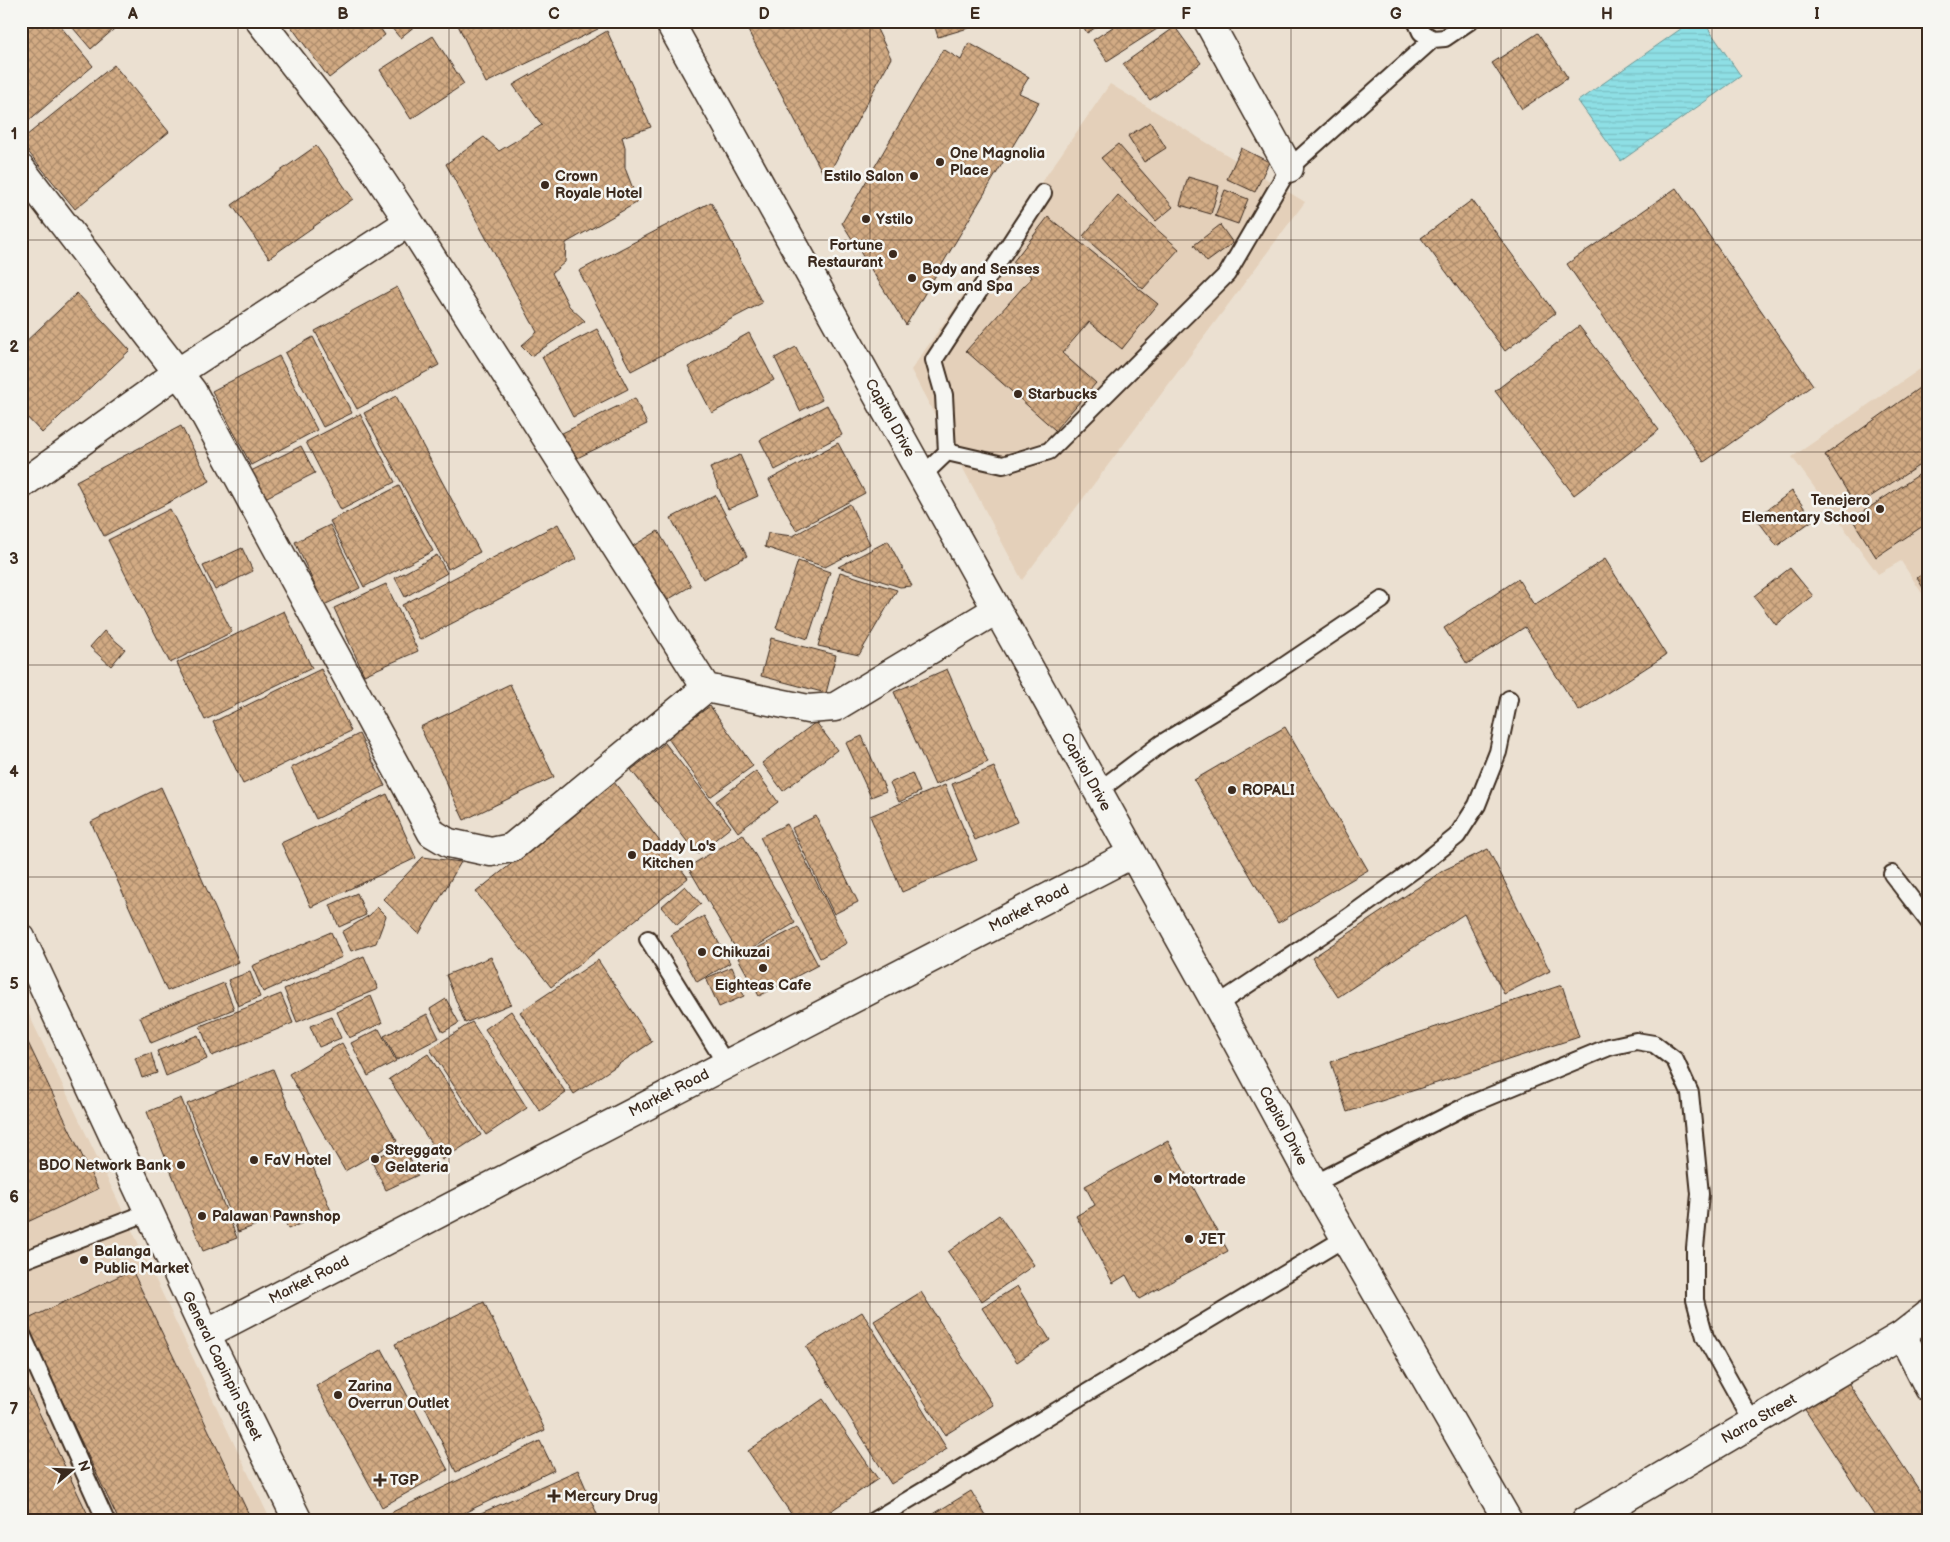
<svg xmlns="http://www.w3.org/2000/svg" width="1950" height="1542" font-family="'Balsamiq Sans',sans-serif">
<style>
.built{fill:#e4d0ba}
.water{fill:url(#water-rules);stroke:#6d9795}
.building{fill:url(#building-cross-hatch);stroke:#3b2a1e}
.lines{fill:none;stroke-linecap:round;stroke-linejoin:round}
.lane-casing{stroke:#3b2a1e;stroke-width:20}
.street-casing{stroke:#3b2a1e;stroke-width:31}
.secondary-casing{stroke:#3b2a1e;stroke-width:31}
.lane{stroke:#f6f6f2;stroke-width:16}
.street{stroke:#f6f6f2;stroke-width:28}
.secondary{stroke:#f6f6f2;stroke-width:28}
.grid{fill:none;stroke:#3b2a1e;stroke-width:1;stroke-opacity:0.55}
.poi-dot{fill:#3b2a1e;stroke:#f6f6f2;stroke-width:2}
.labels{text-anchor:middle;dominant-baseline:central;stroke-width:5;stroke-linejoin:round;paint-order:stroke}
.poi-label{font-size:15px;font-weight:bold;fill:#3b2a1e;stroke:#f6f6f2;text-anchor:start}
.street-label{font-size:15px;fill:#3b2a1e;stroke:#f6f6f2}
.neatline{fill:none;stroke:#3b2a1e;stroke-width:2}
.grid-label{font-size:16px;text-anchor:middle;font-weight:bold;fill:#3b2a1e}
</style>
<defs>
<pattern id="water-rules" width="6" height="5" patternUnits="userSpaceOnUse" patternTransform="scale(1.25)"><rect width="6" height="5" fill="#8edfe5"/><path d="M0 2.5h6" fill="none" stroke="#7bc0c4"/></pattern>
<pattern id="building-cross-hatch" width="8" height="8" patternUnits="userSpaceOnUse" patternTransform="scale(1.25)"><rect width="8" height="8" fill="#d2ab84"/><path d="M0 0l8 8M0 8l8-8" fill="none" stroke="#ac8b6b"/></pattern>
</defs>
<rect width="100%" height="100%" fill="#ebe0d1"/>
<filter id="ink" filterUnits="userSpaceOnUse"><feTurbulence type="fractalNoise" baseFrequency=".02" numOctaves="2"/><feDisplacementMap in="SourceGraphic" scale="10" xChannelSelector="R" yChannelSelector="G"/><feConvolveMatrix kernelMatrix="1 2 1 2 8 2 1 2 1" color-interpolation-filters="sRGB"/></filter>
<g filter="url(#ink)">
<path class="built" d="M 1110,84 L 1305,202 L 1022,580 L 911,370 Z
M 1929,363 L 1929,604 L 1901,561 L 1878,574 L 1792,457 Z
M 21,998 L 271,1521 L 21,1521 Z"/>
<path class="water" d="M 1692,21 L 1703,21 L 1741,76 L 1621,161 L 1578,101 Z"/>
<path class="building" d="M 21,21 L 56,21 L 93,66 L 21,127 Z
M 67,21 L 121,21 L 122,22 L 91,49 Z
M 287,21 L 375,21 L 385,35 L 329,78 Z
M 386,21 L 421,21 L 400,38 Z
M 456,21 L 595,21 L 598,29 L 486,83 Z
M 743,21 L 873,21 L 891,58 L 826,179 Z
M 933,21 L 973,21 L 975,26 L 938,37 Z
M 1080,21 L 1106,21 L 1087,33 Z
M 1122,21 L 1168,21 L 1168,22 L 1107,61 L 1093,40 Z
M 1175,27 L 1201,63 L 1150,100 L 1123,64 Z
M 607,31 L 651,127 L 622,137 L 625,147 L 625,168 L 638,202 L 566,243 L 565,262 L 552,273 L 569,306 L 585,321 L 531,356 L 521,346 L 537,332 L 446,164 L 484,137 L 499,151 L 542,125 L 513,85 Z
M 1538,33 L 1568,78 L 1522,109 L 1492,63 Z
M 433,36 L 464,84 L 411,119 L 380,70 Z
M 969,43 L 1029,77 L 1019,93 L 1039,102 L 906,325 L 842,223 L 943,49 L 961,60 Z
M 114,65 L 169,132 L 75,209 L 21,143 L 21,140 Z
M 1150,122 L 1166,148 L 1144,162 L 1128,136 Z
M 1118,144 L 1173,207 L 1156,221 L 1101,158 Z
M 316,146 L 353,199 L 269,258 L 232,205 Z
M 1241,148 L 1269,162 L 1255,192 L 1227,179 Z
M 1188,177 L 1219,186 L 1211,214 L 1180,205 Z
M 1676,188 L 1813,385 L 1704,462 L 1567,264 Z
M 1225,190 L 1248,199 L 1238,224 L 1215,216 Z
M 1118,195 L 1179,249 L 1143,289 L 1083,236 Z
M 1472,200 L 1555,313 L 1505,351 L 1421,238 Z
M 711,202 L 762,303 L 631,371 L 579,271 Z
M 1048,217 L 1158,304 L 1122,349 L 1089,322 L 1062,353 L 1096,383 L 1055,430 L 966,351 L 1032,277 L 1013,262 Z
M 1220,225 L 1233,243 L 1207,262 L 1194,245 Z
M 397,287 L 439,365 L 357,409 L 315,331 Z
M 77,293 L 130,350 L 42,433 L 21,411 L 21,346 Z
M 1579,326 L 1659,430 L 1574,495 L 1495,391 Z
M 597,329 L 628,389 L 573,417 L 542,357 Z
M 749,333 L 774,380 L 712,413 L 688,367 Z
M 313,337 L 352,413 L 323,427 L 285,353 Z
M 796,347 L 822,400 L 800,411 L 775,358 Z
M 279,356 L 317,430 L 251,465 L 212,391 Z
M 1929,381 L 1929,459 L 1856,506 L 1825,455 Z
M 396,396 L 480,552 L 448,569 L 364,413 Z
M 635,398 L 647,424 L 571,461 L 558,435 Z
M 827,405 L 842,435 L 775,470 L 760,440 Z
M 360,414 L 395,482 L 341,510 L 306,442 Z
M 181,426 L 210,481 L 104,536 L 76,481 Z
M 838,443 L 865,493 L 796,530 L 769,480 Z
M 301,446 L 315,473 L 265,498 L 251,471 Z
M 740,455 L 758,496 L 728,509 L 710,468 Z
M 1929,468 L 1929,522 L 1876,557 L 1852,519 Z
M 399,486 L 433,551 L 364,587 L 330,521 Z
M 1792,491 L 1813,520 L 1777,546 L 1756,518 Z
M 715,495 L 747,556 L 703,579 L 671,518 Z
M 850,504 L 870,544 L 825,567 L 765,547 L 768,533 L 793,536 Z
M 170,509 L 232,632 L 170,663 L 108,540 Z
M 558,524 L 576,559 L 420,640 L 402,605 Z
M 330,525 L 360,588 L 324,605 L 295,542 Z
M 658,531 L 691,586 L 659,605 L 626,550 Z
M 888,541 L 912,586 L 900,587 L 838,567 Z
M 242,548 L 253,571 L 215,590 L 203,566 Z
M 437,555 L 447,573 L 405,597 L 395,578 Z
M 1605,559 L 1666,655 L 1579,711 L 1525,627 L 1467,664 L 1444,628 L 1518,579 L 1534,605 Z
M 798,561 L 830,572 L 808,639 L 776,628 Z
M 1790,568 L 1813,596 L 1776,625 L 1754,596 Z
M 1929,570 L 1929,597 L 1917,578 Z
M 840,572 L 897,590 L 859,655 L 818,646 Z
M 386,584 L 418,651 L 364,675 L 334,608 Z
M 284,611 L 312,668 L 205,720 L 177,663 Z
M 104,631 L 125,649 L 111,666 L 90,647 Z
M 771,638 L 836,655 L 826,693 L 761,676 Z
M 321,669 L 351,731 L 243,784 L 213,722 Z
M 947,669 L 988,762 L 935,785 L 894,692 Z
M 510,684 L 554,777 L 464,820 L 420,727 Z
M 710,706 L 753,766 L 710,797 L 667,737 Z
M 816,722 L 837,750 L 783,791 L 762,763 Z
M 1285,727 L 1368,870 L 1278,923 L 1194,780 Z
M 359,734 L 385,786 L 316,819 L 291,768 Z
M 862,736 L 886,791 L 871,797 L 846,743 Z
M 665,743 L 731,827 L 697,854 L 631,770 Z
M 994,767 L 1017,822 L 975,840 L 952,784 Z
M 756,771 L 778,802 L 738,832 L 716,801 Z
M 912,773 L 920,792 L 899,802 L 890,783 Z
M 614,782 L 688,878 L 551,987 L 476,892 Z
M 945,785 L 977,860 L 902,892 L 870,816 Z
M 161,787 L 239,962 L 167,991 L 91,822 Z
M 387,794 L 416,858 L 311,907 L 281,843 Z
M 816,816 L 858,902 L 834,914 L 792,828 Z
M 787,824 L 847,943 L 820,958 L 760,837 Z
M 743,834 L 795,923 L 740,956 L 688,867 Z
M 1488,849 L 1550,971 L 1504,994 L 1464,914 L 1338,997 L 1312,958 L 1444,870 Z
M 423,857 L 461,862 L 419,934 L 383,899 Z
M 685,886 L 701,904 L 677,925 L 661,907 Z
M 357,893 L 366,915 L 339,927 L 330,905 Z
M 377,907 L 386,916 L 376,943 L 351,951 L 342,932 L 370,915 Z
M 704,916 L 730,963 L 697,982 L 671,935 Z
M 798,927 L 818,965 L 759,996 L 738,958 Z
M 331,932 L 342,957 L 263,992 L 252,966 Z
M 364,956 L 378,989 L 297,1022 L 284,989 Z
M 491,957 L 511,1004 L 465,1023 L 446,975 Z
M 598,960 L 652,1042 L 574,1094 L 520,1012 Z
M 732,967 L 744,996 L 719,1007 L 706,978 Z
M 250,972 L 260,997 L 238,1006 L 228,980 Z
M 224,983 L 234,1009 L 151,1043 L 140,1017 Z
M 1562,985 L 1579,1037 L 1347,1112 L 1331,1062 Z
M 281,994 L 293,1023 L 212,1056 L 200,1026 Z
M 371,996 L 382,1023 L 349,1038 L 337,1012 Z
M 446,999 L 459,1023 L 443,1032 L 430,1009 Z
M 511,1011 L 566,1093 L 540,1111 L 485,1029 Z
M 427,1014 L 439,1038 L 397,1060 L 384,1036 Z
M 332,1017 L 341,1038 L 319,1047 L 310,1026 Z
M 472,1022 L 527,1108 L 486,1135 L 430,1049 Z
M 21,1028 L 98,1189 L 21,1225 Z
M 379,1029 L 396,1061 L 368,1076 L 351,1043 Z
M 198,1035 L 207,1059 L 166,1076 L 157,1051 Z
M 342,1043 L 397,1141 L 345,1171 L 289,1074 Z
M 151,1053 L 157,1073 L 142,1078 L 135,1058 Z
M 428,1054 L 481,1135 L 442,1160 L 389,1079 Z
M 273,1069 L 331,1211 L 288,1229 L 283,1215 L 238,1232 L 187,1104 Z
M 181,1098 L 237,1238 L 203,1251 L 147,1112 Z
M 1168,1141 L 1228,1251 L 1139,1299 L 1126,1275 L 1113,1283 L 1076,1216 L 1095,1205 L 1085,1186 Z
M 403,1145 L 418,1175 L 386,1190 L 371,1160 Z
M 999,1215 L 1034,1265 L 982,1301 L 948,1252 Z
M 132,1270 L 252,1521 L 119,1521 L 24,1321 Z
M 1017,1286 L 1050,1340 L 1017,1362 L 982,1308 Z
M 921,1292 L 993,1405 L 945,1435 L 874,1321 Z
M 484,1302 L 545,1430 L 456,1472 L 395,1344 Z
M 862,1312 L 947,1449 L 891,1484 L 806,1347 Z
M 382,1349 L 448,1470 L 382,1507 L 316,1386 Z
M 21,1375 L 91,1521 L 21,1521 Z
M 1847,1381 L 1929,1505 L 1929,1521 L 1878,1521 L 1802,1405 Z
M 823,1399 L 878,1479 L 816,1521 L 796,1521 L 748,1451 Z
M 540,1441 L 554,1470 L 447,1521 L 384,1521 L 382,1517 Z
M 578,1470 L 600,1521 L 463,1521 Z
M 971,1491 L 989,1521 L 922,1521 Z"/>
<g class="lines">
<defs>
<path id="lane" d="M 1416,21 L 1421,32 L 1433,39 L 1445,38 L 1470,21
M 947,452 L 1003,465 L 1049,451 L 1227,274 L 1289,168 L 1433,39
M 922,476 L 947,452 L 944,395 L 934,360 L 1043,193
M 1097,792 L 1162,743 L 1244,693 L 1382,600
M 1892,874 L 1929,922
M 648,939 L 726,1064
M 1217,1005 L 1347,918 L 1422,864 L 1457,836 L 1477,805 L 1498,752 L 1509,699
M 1314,1184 L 1466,1106 L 1609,1047 L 1636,1041 L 1654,1044 L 1675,1060 L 1690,1093 L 1700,1194 L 1695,1248 L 1695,1300 L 1705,1337 L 1753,1423
M 21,1261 L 149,1212
M 21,1332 L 106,1521
M 873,1521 L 1345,1238"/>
<path id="street" d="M 260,21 L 363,153 L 409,222 L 706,688 L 808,709 L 835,707 L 996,610
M 1208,21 L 1289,168
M 21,169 L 192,391 L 432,833 L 449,843 L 491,852 L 511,848 L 706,688
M 21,485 L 177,373 L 409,222
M 1902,1335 L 1929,1388
M 1586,1521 L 1902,1335 L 1929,1314"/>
<path id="secondary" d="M 669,21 L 1217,1005 L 1314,1184 L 1508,1521
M 21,938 L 206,1334 L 298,1521
M 206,1334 L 1132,854"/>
</defs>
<use href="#lane" class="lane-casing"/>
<use href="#street" class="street-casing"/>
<use href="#secondary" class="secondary-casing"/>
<use href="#lane" class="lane"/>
<use href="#street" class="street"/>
<use href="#secondary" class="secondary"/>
</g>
</g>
<path class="grid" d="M 238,21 L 238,1521M 449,21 L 449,1521M 659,21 L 659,1521M 870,21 L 870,1521M 1080,21 L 1080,1521M 1291,21 L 1291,1521M 1501,21 L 1501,1521M 1712,21 L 1712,1521M 21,240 L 1929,240M 21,452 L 1929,452M 21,665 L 1929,665M 21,877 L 1929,877M 21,1090 L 1929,1090M 21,1302 L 1929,1302"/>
<g class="poi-dot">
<circle cx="940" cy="162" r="5"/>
<circle cx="914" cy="176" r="5"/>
<circle cx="545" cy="185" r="5"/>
<circle cx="866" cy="219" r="5"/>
<circle cx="893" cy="254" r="5"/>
<circle cx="912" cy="278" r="5"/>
<circle cx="1018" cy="394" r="5"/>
<circle cx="1880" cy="509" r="5"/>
<circle cx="1232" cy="790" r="5"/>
<circle cx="632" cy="855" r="5"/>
<circle cx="702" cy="952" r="5"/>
<circle cx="763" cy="968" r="5"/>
<circle cx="375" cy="1159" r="5"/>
<circle cx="254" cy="1160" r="5"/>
<circle cx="181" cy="1165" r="5"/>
<circle cx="1158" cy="1179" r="5"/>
<circle cx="202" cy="1216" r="5"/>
<circle cx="1189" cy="1239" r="5"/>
<circle cx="84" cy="1260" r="5"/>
<circle cx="338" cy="1395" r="5"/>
<path d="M377.5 1472.5h5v5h5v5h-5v5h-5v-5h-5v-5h5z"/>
<path d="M551.5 1488.5h5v5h5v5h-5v5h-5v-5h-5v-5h5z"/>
</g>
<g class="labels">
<g class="poi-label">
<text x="950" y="153">One Magnolia<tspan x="950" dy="17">Place</tspan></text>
<text x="555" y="176">Crown<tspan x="555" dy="17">Royale Hotel</tspan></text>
<text x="904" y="176" text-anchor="end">Estilo Salon</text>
<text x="876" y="219">Ystilo</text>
<text x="883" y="245" text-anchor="end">Fortune<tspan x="883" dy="17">Restaurant</tspan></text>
<text x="922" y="269">Body and Senses<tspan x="922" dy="17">Gym and Spa</tspan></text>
<text x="1028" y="394">Starbucks</text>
<text x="1870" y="500" text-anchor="end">Tenejero<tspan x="1870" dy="17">Elementary School</tspan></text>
<text x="1242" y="790">ROPALI</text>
<text x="642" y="846">Daddy Lo's<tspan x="642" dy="17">Kitchen</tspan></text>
<text x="712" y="952">Chikuzai</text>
<text x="763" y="985" text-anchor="middle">Eighteas Cafe</text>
<text x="385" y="1150">Streggato<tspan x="385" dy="17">Gelateria</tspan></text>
<text x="264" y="1160">FaV Hotel</text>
<text x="171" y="1165" text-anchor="end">BDO Network Bank</text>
<text x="1168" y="1179">Motortrade</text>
<text x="212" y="1216">Palawan Pawnshop</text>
<text x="1199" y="1239">JET</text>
<text x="94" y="1251">Balanga<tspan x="94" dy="17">Public Market</tspan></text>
<text x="348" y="1386">Zarina<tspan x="348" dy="17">Overrun Outlet</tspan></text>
<text x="390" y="1480">TGP</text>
<text x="564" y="1496">Mercury Drug</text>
</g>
<g class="street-label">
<text transform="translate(890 418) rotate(61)">Capitol Drive</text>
<text transform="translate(1086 772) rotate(61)">Capitol Drive</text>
<text transform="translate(1029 908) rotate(-27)">Market Road</text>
<text transform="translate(669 1093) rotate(-27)">Market Road</text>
<text transform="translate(1283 1126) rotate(62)">Capitol Drive</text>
<text transform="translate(309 1280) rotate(-27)">Market Road</text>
<text transform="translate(222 1366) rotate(64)">General Capinpin Street</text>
<text transform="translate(1759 1419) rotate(-30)">Narra Street</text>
</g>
</g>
<rect width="1950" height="1542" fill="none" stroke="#f6f6f2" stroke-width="55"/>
<g transform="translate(72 1470) rotate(71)" stroke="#f6f6f2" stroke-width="4" paint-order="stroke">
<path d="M0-4L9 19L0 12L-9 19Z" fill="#3b2a1e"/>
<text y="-8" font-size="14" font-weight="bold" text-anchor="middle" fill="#3b2a1e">N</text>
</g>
<rect x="28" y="28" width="1894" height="1486" class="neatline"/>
<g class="grid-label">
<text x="133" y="19">A</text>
<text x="343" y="19">B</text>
<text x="554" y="19">C</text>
<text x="764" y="19">D</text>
<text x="975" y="19">E</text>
<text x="1186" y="19">F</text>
<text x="1396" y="19">G</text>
<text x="1607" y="19">H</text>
<text x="1817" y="19">I</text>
<text x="14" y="139">1</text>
<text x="14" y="352">2</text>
<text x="14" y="564">3</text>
<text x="14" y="777">4</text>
<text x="14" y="989">5</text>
<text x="14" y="1202">6</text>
<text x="14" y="1414">7</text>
</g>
</svg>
